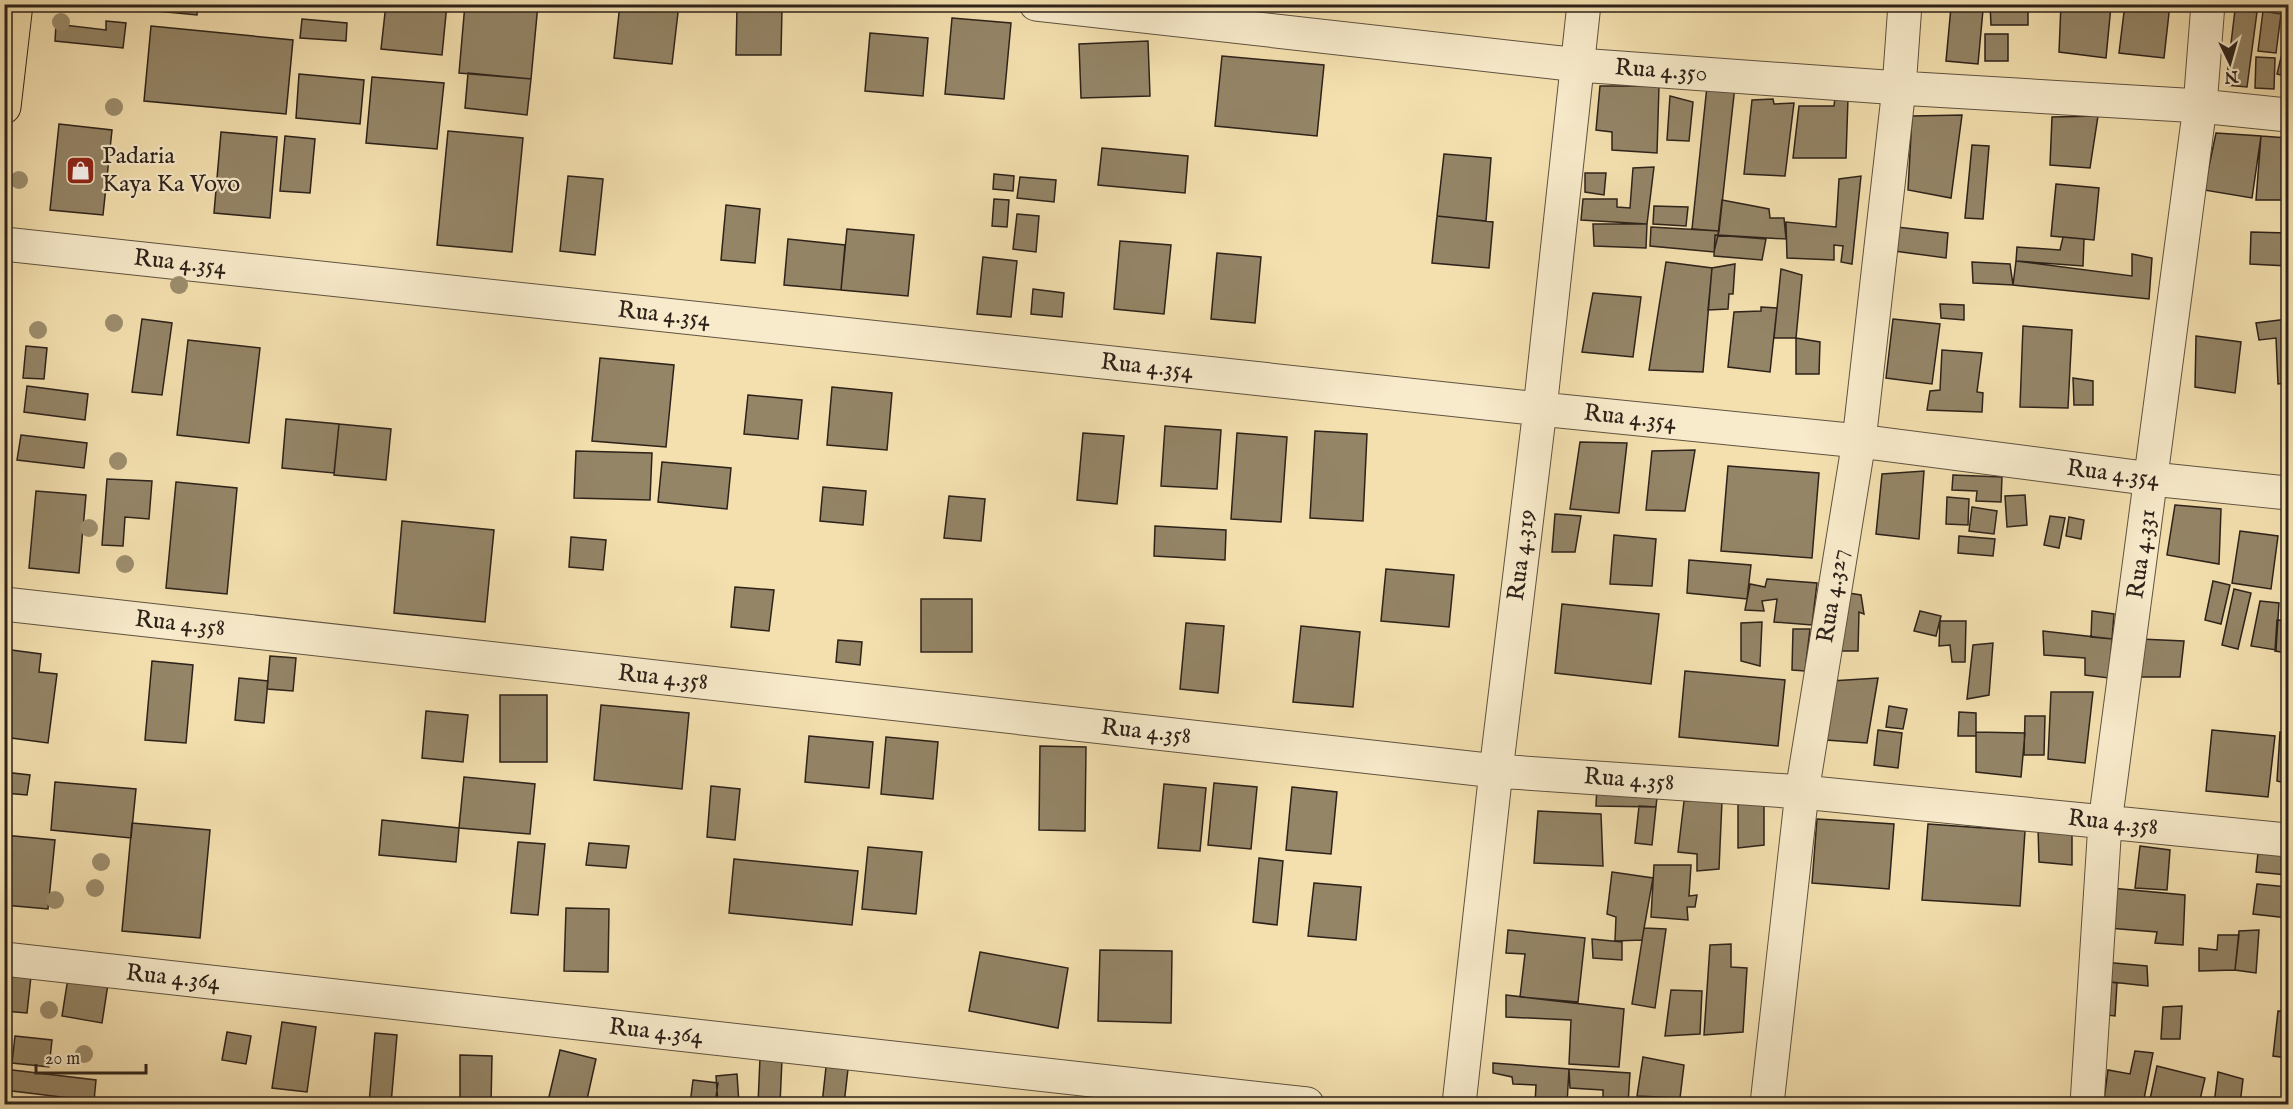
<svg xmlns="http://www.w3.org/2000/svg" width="2293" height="1109" font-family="'IM FELL English',serif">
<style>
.building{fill:#948567;stroke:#2d221a;stroke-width:1.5}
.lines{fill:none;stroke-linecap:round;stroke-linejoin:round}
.minor-casing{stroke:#5f523f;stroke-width:35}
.major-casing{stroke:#2d221a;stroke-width:35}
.minor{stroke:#f8ebcb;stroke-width:33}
.major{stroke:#f4e0af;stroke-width:33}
.tree{fill:#9d8e6e}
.labels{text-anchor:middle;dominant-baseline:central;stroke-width:4.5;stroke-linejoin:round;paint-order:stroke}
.street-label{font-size:24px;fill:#2d221a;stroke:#f8ebcb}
.poi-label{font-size:24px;fill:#2d221a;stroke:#f8ebcb;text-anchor:start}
</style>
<rect width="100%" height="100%" fill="#f4e0af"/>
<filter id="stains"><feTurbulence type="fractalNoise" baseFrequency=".00333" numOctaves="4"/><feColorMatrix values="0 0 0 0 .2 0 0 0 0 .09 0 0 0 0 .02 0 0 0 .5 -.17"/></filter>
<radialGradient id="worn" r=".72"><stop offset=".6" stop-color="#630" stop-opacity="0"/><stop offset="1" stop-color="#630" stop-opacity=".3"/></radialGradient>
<path class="building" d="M 136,4 L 198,4 L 197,15 L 136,9 Z
M 386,4 L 447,4 L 442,55 L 381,49 Z
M 465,4 L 538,4 L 531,79 L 459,73 Z
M 620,4 L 679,4 L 672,64 L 614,58 Z
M 1990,4 L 2028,4 L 2028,25 L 1991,25 Z
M 2061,4 L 2111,6 L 2106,58 L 2059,52 Z
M 2125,4 L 2170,4 L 2164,58 L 2119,53 Z
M 737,7 L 782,8 L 781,55 L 736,55 Z
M 1951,7 L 1983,10 L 1978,64 L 1946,61 Z
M 2235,10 L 2257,12 L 2247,87 L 2226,85 Z
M 2263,11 L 2281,14 L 2276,53 L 2258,51 Z
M 952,18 L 1011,23 L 1004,99 L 945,94 Z
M 302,19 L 347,23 L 346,41 L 300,38 Z
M 106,21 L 126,23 L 123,48 L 55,41 L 56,24 L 106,30 Z
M 151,26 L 293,40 L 286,114 L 144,101 Z
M 870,33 L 928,38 L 923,96 L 865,91 Z
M 1985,34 L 2008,34 L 2008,61 L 1985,61 Z
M 1148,41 L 1150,96 L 1081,98 L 1079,44 Z
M 2285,41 L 2288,41 L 2288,77 L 2277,74 Z
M 1222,56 L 1324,65 L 1317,136 L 1215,126 Z
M 2256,57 L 2275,58 L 2274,89 L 2255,88 Z
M 468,73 L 531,79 L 527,115 L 465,108 Z
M 299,74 L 364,80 L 360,124 L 296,118 Z
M 372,77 L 444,83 L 437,149 L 366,143 Z
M 1600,86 L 1659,86 L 1657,153 L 1612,150 L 1612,132 L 1596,130 Z
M 1707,86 L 1735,86 L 1719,231 L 1692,229 Z
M 1670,96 L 1693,102 L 1689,141 L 1667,140 Z
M 1835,98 L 1848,98 L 1846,158 L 1793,158 L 1799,106 L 1834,106 Z
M 1773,99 L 1774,104 L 1794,103 L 1785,176 L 1744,174 L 1752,100 Z
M 1962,115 L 1951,198 L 1908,190 L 1912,116 Z
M 2098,116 L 2090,168 L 2050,165 L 2052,117 Z
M 59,124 L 112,130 L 103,215 L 50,210 Z
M 448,131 L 523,138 L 512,252 L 437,245 Z
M 221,132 L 277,137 L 270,218 L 214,213 Z
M 2216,133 L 2261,136 L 2252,198 L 2204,190 Z
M 285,136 L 315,139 L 310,193 L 280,191 Z
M 2261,136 L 2288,138 L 2288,200 L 2256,200 Z
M 1972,145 L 1989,146 L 1983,219 L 1965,218 Z
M 1102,148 L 1188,156 L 1185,193 L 1098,185 Z
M 1444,154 L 1491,158 L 1486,221 L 1437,216 Z
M 1654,167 L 1647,224 L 1581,220 L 1583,199 L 1617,199 L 1617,207 L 1630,208 L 1633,168 Z
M 1585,173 L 1606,173 L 1604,195 L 1585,192 Z
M 994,174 L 1014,176 L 1013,191 L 993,189 Z
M 568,176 L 603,179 L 595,255 L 560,251 Z
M 1861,176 L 1852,264 L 1841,262 L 1843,246 L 1834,245 L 1834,260 L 1787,258 L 1786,222 L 1836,227 L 1839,179 Z
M 1020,177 L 1056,180 L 1054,202 L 1017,198 Z
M 2056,184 L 2099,188 L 2094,240 L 2051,236 Z
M 994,199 L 1009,200 L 1007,227 L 992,226 Z
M 1722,200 L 1769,209 L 1770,218 L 1784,218 L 1786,239 L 1718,235 Z
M 726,205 L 760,209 L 755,263 L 721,260 Z
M 1654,206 L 1688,207 L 1686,226 L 1653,224 Z
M 1017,214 L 1039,216 L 1036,252 L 1013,249 Z
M 1437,216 L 1493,222 L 1489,268 L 1432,263 Z
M 1593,224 L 1647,224 L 1646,248 L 1594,246 Z
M 1888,226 L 1948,233 L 1946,258 L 1887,250 Z
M 1651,227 L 1719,231 L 1714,252 L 1650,246 Z
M 847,229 L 914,235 L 908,296 L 841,290 Z
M 2251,232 L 2288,233 L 2288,266 L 2250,264 Z
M 1715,235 L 1766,239 L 1762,260 L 1714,256 Z
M 2063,237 L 2084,239 L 2083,266 L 2016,261 L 2017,247 L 2060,250 Z
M 788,239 L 845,245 L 841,290 L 784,285 Z
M 1120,241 L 1171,245 L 1164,314 L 1114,309 Z
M 1217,253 L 1261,257 L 1255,323 L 1211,319 Z
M 2132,254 L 2152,258 L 2149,299 L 2013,285 L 2016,261 L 2132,276 Z
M 983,257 L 1017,261 L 1011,317 L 977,314 Z
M 1666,262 L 1712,268 L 1703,372 L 1649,370 Z
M 1972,262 L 2010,264 L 2013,285 L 1973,283 Z
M 1735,264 L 1733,294 L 1729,294 L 1728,309 L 1708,310 L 1712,268 Z
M 1781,269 L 1802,275 L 1796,338 L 1774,338 Z
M 1033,289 L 1064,293 L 1062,317 L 1031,314 Z
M 1593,293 L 1641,297 L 1633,357 L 1582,352 Z
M 1940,304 L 1964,305 L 1964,320 L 1941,318 Z
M 1761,307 L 1777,308 L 1770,372 L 1728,367 L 1734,312 L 1761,311 Z
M 142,319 L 172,323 L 162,395 L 132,392 Z
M 1893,319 L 1940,324 L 1932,384 L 1886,378 Z
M 2288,319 L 2288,383 L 2278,384 L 2276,338 L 2259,340 L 2256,323 Z
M 2023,326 L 2072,330 L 2068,408 L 2020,407 Z
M 2196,336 L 2241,342 L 2235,393 L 2195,387 Z
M 1796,338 L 1820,342 L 1819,374 L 1796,374 Z
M 188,340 L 260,348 L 249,443 L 177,435 Z
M 26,346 L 47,348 L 44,379 L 23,378 Z
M 1942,350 L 1982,353 L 1977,392 L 1983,393 L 1982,412 L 1927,410 L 1930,391 L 1940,390 Z
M 600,358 L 674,365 L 666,447 L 592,441 Z
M 2073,378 L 2093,381 L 2093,405 L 2074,405 Z
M 27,386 L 88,394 L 85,420 L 24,412 Z
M 832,387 L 892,393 L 887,450 L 827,445 Z
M 748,395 L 802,400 L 798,439 L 744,434 Z
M 286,419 L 339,424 L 334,473 L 282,468 Z
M 339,424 L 391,429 L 386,480 L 334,475 Z
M 1165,426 L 1221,430 L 1217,489 L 1161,486 Z
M 1315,431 L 1367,434 L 1363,521 L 1310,518 Z
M 1083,433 L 1124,436 L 1117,504 L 1077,500 Z
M 1237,433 L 1287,437 L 1281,522 L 1231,519 Z
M 21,435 L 87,443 L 84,468 L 17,460 Z
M 1580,442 L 1627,443 L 1619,513 L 1570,509 Z
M 1695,450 L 1685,511 L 1646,510 L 1652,451 Z
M 576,451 L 652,453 L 650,500 L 574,498 Z
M 662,462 L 731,468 L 727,509 L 658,502 Z
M 1728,466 L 1819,473 L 1812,558 L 1721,551 Z
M 1924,471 L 1919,539 L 1876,534 L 1882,474 Z
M 1953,475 L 2002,477 L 2001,502 L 1976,501 L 1977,491 L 1952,490 Z
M 107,479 L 152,481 L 149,519 L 125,517 L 123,546 L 102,545 Z
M 176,482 L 237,488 L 227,594 L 166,588 Z
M 823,487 L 866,491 L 863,525 L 820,521 Z
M 36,491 L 86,495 L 79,573 L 29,568 Z
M 2025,495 L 2027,525 L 2007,527 L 2005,496 Z
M 949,496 L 985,499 L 981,541 L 944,538 Z
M 1947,497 L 1969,499 L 1968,525 L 1946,524 Z
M 2175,505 L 2221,509 L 2219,564 L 2167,555 Z
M 1972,507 L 1997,511 L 1994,534 L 1969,531 Z
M 1555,514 L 1581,516 L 1575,552 L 1552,552 Z
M 2050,516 L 2065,518 L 2059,548 L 2044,545 Z
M 2069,517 L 2084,520 L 2081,539 L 2066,536 Z
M 402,521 L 494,530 L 485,622 L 394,613 Z
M 1155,526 L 1226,530 L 1225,560 L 1154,556 Z
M 2240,531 L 2278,536 L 2271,589 L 2232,583 Z
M 1614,535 L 1656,539 L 1652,586 L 1610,584 Z
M 1959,536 L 1995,539 L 1993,556 L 1958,553 Z
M 571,537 L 606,540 L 603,570 L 569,567 Z
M 1689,560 L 1751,565 L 1747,599 L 1687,593 Z
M 1386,569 L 1454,575 L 1449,627 L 1381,621 Z
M 1767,579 L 1817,583 L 1812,625 L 1774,622 L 1777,599 L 1762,601 L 1764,611 L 1745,610 L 1750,584 L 1765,587 Z
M 2213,581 L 2230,585 L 2221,624 L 2205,620 Z
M 735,587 L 774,590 L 769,631 L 731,627 Z
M 2234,589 L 2251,593 L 2238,649 L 2222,645 Z
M 1842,592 L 1861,595 L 1864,614 L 1859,612 L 1858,651 L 1836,651 Z
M 921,599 L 972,599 L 972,652 L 921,652 Z
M 2260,601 L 2279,603 L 2276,650 L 2251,646 Z
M 1562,604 L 1659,614 L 1651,684 L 1555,673 Z
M 1920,611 L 1941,616 L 1936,636 L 1914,631 Z
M 2092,611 L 2114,614 L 2112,639 L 2091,637 Z
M 2277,620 L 2288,621 L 2288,653 L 2275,651 Z
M 1940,621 L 1966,621 L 1965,662 L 1952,662 L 1950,645 L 1939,646 Z
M 1762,622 L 1760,666 L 1741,661 L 1741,623 Z
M 1186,623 L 1224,626 L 1218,693 L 1180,689 Z
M 1301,626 L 1360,632 L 1353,707 L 1293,702 Z
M 1793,629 L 1810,629 L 1805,671 L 1792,670 Z
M 2043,631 L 2112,639 L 2109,678 L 2085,675 L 2085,658 L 2044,655 Z
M 2140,639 L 2184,641 L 2180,677 L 2136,677 Z
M 838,640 L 862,642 L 860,665 L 836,662 Z
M 1993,643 L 1989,695 L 1967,699 L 1973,645 Z
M 4,649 L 41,654 L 39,672 L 57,674 L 48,743 L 4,737 Z
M 270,656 L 296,658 L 293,691 L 267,689 Z
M 152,661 L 193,665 L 186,743 L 145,740 Z
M 1685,671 L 1785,680 L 1778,746 L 1679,737 Z
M 239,678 L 268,681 L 264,723 L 235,720 Z
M 1878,678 L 1867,743 L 1826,740 L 1831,681 Z
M 2051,692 L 2093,692 L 2085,763 L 2048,759 Z
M 500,695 L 547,695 L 547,762 L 500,762 Z
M 601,705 L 689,713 L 682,789 L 594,780 Z
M 1889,706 L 1907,709 L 1903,729 L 1886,727 Z
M 426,711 L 468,715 L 463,762 L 422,758 Z
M 1959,712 L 1976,713 L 1976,736 L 1958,736 Z
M 2025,716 L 2045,716 L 2044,755 L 2024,755 Z
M 1878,730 L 1902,733 L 1898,768 L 1874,765 Z
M 2212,730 L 2275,736 L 2268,797 L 2206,791 Z
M 1976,732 L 2025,733 L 2021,777 L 1976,772 Z
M 2280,732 L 2288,733 L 2288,784 L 2277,781 Z
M 809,736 L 873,742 L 869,788 L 805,782 Z
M 886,737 L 938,742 L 933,799 L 881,794 Z
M 1040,746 L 1086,747 L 1085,831 L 1039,830 Z
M 4,772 L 30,775 L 27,795 L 4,793 Z
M 464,777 L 535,784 L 530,834 L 459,828 Z
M 55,782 L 136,789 L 131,838 L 51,830 Z
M 1214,783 L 1257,787 L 1251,849 L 1208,845 Z
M 1164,784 L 1206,788 L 1200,851 L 1158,848 Z
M 1597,784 L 1658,788 L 1656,807 L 1596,806 Z
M 711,786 L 740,789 L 735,840 L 707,837 Z
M 1292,787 L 1337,792 L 1331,854 L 1286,850 Z
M 1738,797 L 1764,797 L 1764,845 L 1738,848 Z
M 1684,801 L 1722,801 L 1719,869 L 1697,871 L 1697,854 L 1678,852 Z
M 1639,806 L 1656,807 L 1652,845 L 1635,843 Z
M 1538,811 L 1601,814 L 1603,866 L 1534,863 Z
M 1817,819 L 1894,824 L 1889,889 L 1812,883 Z
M 382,820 L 459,828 L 456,862 L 379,855 Z
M 132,823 L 210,830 L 200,938 L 122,931 Z
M 1928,824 L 2025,831 L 2020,906 L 1922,900 Z
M 2038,827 L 2072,830 L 2072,865 L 2039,862 Z
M 4,835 L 55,840 L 48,909 L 4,905 Z
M 518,842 L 545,844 L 538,915 L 511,913 Z
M 589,843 L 629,846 L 626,868 L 586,865 Z
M 2259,843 L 2288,846 L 2288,875 L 2256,872 Z
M 2140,846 L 2170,850 L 2167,890 L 2135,888 Z
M 868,847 L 922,852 L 916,914 L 862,909 Z
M 1259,858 L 1283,861 L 1277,925 L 1253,922 Z
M 734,859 L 858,871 L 852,925 L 729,913 Z
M 1654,865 L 1691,865 L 1689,896 L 1697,895 L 1695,907 L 1687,907 L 1688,920 L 1651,917 Z
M 1612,872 L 1653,878 L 1642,940 L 1615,941 L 1616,917 L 1607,914 Z
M 1314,883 L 1361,887 L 1356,940 L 1308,936 Z
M 2257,884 L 2288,887 L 2288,918 L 2253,914 Z
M 2111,888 L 2185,895 L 2183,945 L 2155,943 L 2157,932 L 2108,928 Z
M 566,908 L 609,909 L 608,972 L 564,971 Z
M 1644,928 L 1666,929 L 1655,1008 L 1632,1004 Z
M 1508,930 L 1585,938 L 1578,1002 L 1520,997 L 1525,954 L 1506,953 Z
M 2259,930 L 2256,973 L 2235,970 L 2239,931 Z
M 2218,935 L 2239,935 L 2235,970 L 2199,971 L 2199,948 L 2217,950 Z
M 1592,939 L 1622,942 L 1622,960 L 1593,958 Z
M 1731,944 L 1731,967 L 1747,968 L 1743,1032 L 1704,1035 L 1710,945 Z
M 1100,950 L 1172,951 L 1171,1023 L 1098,1021 Z
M 980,952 L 1068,968 L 1058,1028 L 969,1011 Z
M 2103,962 L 2147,966 L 2148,986 L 2102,981 Z
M 4,964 L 32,967 L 27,1013 L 4,1011 Z
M 68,978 L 108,984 L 102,1023 L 62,1016 Z
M 2102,981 L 2117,983 L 2115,1016 L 2099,1014 Z
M 1671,990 L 1702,991 L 1700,1034 L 1665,1036 Z
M 1506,995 L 1624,1009 L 1619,1067 L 1569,1064 L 1571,1020 L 1506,1017 Z
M 2182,1006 L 2180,1039 L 2161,1039 L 2163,1007 Z
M 2278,1011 L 2288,1012 L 2288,1058 L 2273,1056 Z
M 282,1022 L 316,1027 L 307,1092 L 272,1088 Z
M 227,1032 L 251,1036 L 246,1064 L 222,1060 Z
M 375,1033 L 397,1035 L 391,1104 L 369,1104 Z
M 15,1036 L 52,1040 L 49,1067 L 12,1063 Z
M 560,1050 L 596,1059 L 586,1104 L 564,1104 L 548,1101 Z
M 2135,1051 L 2153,1053 L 2143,1104 L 2126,1104 L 2104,1100 L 2108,1070 L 2130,1074 Z
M 460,1055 L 492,1056 L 491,1104 L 460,1104 Z
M 1643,1057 L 1684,1065 L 1680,1098 L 1637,1096 Z
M 760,1058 L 782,1059 L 780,1104 L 758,1104 Z
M 1493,1063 L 1569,1069 L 1567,1104 L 1535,1104 L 1536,1085 L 1513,1084 L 1512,1077 L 1493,1073 Z
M 2157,1066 L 2205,1078 L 2199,1104 L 2149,1104 Z
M 826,1067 L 848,1069 L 844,1104 L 822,1104 Z
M 4,1069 L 96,1080 L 94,1101 L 4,1090 Z
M 1569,1069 L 1630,1073 L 1628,1104 L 1603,1104 L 1603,1090 L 1570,1088 Z
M 2218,1072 L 2243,1079 L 2240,1104 L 2214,1104 Z
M 737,1074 L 739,1104 L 718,1104 L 716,1076 Z
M 693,1080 L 718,1083 L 715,1104 L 690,1104 Z"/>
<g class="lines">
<defs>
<path id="minor" d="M 1036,4 L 1579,65 L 1899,88 L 2200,106 L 2288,115
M 4,244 L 1540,409 L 1859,441 L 2152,479 L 2288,493
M 4,604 L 1496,771 L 1802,792 L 2288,840
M 4,959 L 1307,1104
M 1459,1104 L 1496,771 L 1540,409 L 1584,4
M 1767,1104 L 1802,792 L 1859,441 L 1899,88 L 1905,4
M 2087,1104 L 2105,823 L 2200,106 L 2208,4"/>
<path id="major" d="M 4,107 L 16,4"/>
</defs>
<use href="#minor" class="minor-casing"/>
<use href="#major" class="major-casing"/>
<use href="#minor" class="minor"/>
<use href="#major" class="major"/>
</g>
<g class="tree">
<circle cx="61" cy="22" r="9"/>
<circle cx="114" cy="107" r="9"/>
<circle cx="19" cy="180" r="9"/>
<circle cx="179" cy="285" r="9"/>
<circle cx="114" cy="323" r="9"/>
<circle cx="38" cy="330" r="9"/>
<circle cx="118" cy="461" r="9"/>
<circle cx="89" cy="528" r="9"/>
<circle cx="125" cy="564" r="9"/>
<circle cx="101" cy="862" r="9"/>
<circle cx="95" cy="888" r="9"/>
<circle cx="55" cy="900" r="9"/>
<circle cx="49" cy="1010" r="9"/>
<circle cx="84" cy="1054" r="9"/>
</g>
<defs>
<symbol id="shop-square" viewBox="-11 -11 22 22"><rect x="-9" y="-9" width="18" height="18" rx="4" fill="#8f2418" stroke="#f8ebcb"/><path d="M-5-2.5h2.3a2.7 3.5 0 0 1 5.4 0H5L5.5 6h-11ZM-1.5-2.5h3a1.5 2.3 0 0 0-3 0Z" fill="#fff"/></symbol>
</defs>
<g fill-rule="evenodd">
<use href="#shop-square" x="64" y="154" width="33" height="33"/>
</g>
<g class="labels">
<g class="street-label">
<text transform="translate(1661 71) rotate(4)">Rua 4.350</text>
<text transform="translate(180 263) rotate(6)">Rua 4.354</text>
<text transform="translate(664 315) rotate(6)">Rua 4.354</text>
<text transform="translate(1147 367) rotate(6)">Rua 4.354</text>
<text transform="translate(1630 418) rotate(6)">Rua 4.354</text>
<text transform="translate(2113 474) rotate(7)">Rua 4.354</text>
<text transform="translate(2142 554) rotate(-82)">Rua 4.331</text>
<text transform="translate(1522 555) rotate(-83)">Rua 4.319</text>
<text transform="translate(1833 596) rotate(-81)">Rua 4.327</text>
<text transform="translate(180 624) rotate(6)">Rua 4.358</text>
<text transform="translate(663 678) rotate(6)">Rua 4.358</text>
<text transform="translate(1146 732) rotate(6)">Rua 4.358</text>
<text transform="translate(1629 780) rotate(4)">Rua 4.358</text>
<text transform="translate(2113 823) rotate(6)">Rua 4.358</text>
<text transform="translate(173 978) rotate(6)">Rua 4.364</text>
<text transform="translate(656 1032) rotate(6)">Rua 4.364</text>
</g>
<g class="poi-label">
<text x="102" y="156">Padaria<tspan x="102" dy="28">Kaya Ka Vovo</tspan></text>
</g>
</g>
<rect width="2293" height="1109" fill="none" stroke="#f4e0af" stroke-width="24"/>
<rect x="6" y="6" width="2281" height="1097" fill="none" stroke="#2d221a" stroke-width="3"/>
<rect x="12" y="12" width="2269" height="1085" fill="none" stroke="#2d221a" stroke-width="1.5"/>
<g transform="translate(2230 63) rotate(175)" stroke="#f8ebcb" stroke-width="4.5" paint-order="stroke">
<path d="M0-4.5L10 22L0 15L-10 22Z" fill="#2d221a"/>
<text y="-9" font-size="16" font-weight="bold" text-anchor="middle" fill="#2d221a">N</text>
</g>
<path d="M36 1064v9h110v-9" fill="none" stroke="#2d221a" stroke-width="3"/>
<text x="45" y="1064" font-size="18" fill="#2d221a" stroke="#f8ebcb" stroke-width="4.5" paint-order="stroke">20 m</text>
<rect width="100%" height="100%" filter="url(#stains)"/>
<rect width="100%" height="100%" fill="url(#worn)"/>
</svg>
